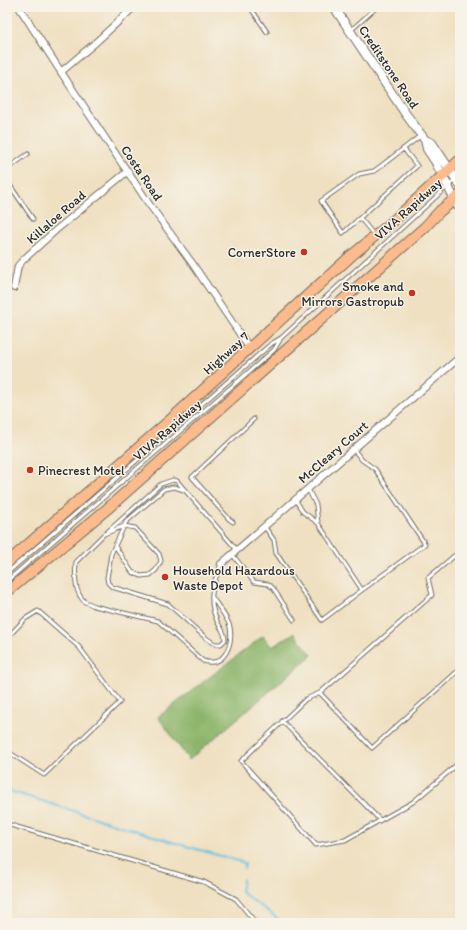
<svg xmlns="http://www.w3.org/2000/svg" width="467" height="930" font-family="Itim,sans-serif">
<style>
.forest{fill:#8db66c;stroke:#5c704c}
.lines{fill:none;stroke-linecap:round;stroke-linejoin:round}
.stream{stroke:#64c1e2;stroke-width:2}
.service-casing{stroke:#706a60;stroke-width:5}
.minor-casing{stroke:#706a60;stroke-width:8}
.tertiary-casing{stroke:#706a60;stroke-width:10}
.primary-casing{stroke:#706a60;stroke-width:12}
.service{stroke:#fff;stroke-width:3}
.minor{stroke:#fff;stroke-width:6}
.tertiary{stroke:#fff;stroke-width:8}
.primary{stroke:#fbbb8c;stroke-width:10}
.poi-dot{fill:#c8321e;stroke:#f7f3e8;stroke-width:1.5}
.labels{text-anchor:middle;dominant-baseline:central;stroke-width:3;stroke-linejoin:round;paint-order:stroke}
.street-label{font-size:13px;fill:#2b2b2b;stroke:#f7f3e8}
.poi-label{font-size:13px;fill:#2b2b2b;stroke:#f7f3e8;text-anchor:end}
</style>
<rect width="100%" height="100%" fill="#f7f3e8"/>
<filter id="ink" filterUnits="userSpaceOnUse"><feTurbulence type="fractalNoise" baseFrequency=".025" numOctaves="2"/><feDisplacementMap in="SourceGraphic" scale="8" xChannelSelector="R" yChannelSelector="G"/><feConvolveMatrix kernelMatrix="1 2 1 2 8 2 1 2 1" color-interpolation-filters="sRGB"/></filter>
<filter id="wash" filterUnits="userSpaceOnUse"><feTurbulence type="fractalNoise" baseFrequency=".012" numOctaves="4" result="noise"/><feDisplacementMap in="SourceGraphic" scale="16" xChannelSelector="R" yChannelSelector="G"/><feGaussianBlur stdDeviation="0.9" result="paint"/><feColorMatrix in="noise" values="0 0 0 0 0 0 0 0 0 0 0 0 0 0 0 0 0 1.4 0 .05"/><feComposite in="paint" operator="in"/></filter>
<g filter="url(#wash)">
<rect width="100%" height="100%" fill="#efe0c1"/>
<path class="forest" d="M 294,633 L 312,655 L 189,760 L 158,717 L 263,636 L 272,647 Z"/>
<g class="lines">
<path class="stream" d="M 7,790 L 172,842 L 245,863 L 244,869
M 243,879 L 241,892 L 284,923"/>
</g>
</g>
<g filter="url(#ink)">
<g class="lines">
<defs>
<path id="service" d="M 250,7 L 267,32
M 350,31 L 377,7
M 404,149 L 417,166 L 343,233 L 321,201 L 359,174 L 374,171 L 381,166 L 420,136
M 7,169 L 28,154
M 7,181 L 33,219
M 360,218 L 374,235
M 354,450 L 362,460 L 375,469 L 425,544 L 362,590
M 308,489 L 316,505 L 318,523
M 184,490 L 174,487 L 164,489 L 126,522 L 111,554 L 107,578 L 108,583 L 112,587 L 168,604 L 206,638 L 215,644 L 221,644 L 225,640 C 225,631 220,628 217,621 C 207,599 213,584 221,564
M 233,522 L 229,519 L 192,477 L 254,419
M 264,526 L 274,540 L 276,553 L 322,620 L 362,590 L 318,523 L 303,512 L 295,499
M 106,533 L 161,484 L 173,480 L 177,481 L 237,550
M 115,546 L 132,572 L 141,576 L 150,575 L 156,570 L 161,561 L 159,554 L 135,528 L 124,526 L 104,534 L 76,562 C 75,575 74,593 85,602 C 88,603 91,604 94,606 L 158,621 L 203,661 C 225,668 233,644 230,627 C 228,618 217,605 212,597
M 460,551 L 428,578 L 432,595 L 320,693 L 372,748 L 460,669
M 232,554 L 254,582 L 268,584 L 273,588 L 294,620
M 7,573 L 271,344 L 281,338 L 460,175
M 7,581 L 274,350 L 280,340
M 7,638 L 25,619 L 38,611 L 79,647 L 120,702 L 44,775 L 7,751
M 320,693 L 306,699 L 241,761 L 316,845 L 345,840 L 413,802 L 460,762
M 282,721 L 380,820
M 7,824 L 204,882 L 236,899 L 256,923"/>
<path id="minor" d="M 19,7 L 61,72 L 149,204 L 192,263 L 250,349
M 61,72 L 95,43 L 134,7
M 14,288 L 18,266 L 23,260 L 56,230 L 128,171
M 221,564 L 460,357"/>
<path id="tertiary" d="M 334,7 L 405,113 L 425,140 L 427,149 L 435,161 L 460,210
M 425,140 L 432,143 L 460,185"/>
<path id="primary" d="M 7,563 L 169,421 L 351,256 L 392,222 L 460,160
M 7,592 L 107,509 L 371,275 L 425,227 L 440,211 L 460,195"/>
</defs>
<use href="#service" class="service-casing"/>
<use href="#minor" class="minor-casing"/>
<use href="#tertiary" class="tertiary-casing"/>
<use href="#primary" class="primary-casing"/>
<use href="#service" class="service"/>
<use href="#minor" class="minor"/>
<use href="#tertiary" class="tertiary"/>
<use href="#primary" class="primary"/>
</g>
</g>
<g class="poi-dot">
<circle cx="304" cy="252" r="4"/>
<circle cx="412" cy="293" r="4"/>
<circle cx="30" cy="470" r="4"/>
<circle cx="165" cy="577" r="4"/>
</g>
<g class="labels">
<g class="street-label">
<text transform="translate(389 67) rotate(56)">Creditstone Road</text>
<text transform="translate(142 173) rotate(56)">Costa Road</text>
<text transform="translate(408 209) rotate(-42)">VIVA Rapidway</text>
<text transform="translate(56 217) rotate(-41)">Killaloe Road</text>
<text transform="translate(226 353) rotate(-42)">Highway 7</text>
<text transform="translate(167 430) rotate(-41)">VIVA Rapidway</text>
<text transform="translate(333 452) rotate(-41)">McCleary Court</text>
</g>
<g class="poi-label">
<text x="296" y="252">CornerStore</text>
<text x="404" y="286">Smoke and<tspan x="404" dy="15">Mirrors Gastropub</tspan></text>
<text x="38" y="470" text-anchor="start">Pinecrest Motel</text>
<text x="173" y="570" text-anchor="start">Household Hazardous<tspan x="173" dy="15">Waste Depot</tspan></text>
</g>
</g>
<rect width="467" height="930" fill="none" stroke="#f7f3e8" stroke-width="24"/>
</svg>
